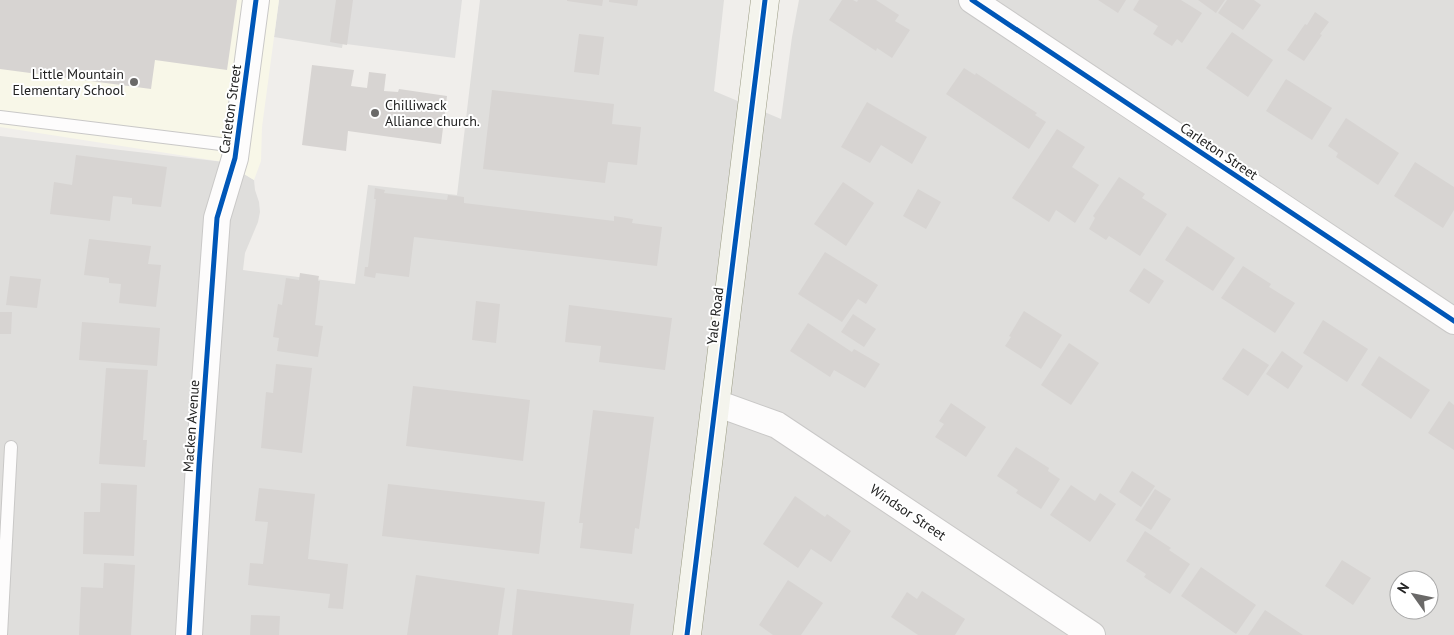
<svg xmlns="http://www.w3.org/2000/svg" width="1454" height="635" font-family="'PT Sans',sans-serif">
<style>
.residential{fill:#dfdedc;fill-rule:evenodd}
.education{fill:#f8f7e8}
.parking{fill:#e0dfde}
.building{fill:#d7d4d2}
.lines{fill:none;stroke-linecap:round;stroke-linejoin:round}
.lane-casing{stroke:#c9c8c7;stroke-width:14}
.street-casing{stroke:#c9c8c7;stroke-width:28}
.secondary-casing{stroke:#999a82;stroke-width:29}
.lane{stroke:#fdfcfc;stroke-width:12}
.street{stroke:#fdfcfc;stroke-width:26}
.secondary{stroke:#f4f4ed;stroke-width:28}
.cycleway-casing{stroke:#fff;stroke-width:8}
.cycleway{stroke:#0057b8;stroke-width:5}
.poi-dot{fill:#6a6968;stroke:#fff;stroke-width:2}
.labels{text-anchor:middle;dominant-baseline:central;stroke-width:4;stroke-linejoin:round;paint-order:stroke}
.poi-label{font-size:14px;fill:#222;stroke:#fff;text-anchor:end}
.street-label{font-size:14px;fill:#222;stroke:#fff}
</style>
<rect width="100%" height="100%" fill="#f0eeeb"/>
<path class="residential" d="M 279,0 L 350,0 L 342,48 L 274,37 Z
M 480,0 L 724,0 L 714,91 L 781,119 L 792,37 L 799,0 L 1454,0 L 1454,635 L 0,635 L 0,136 L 224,162 L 254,180 L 255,190 L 259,202 L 260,212 L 258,222 L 245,253 L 243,270 L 355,284 L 368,185 L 457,195 ZM 1399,580 L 1429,580 L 1429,610 L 1399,610 Z"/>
<path class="education" d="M 0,0 L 279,0 L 262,127 L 261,161 L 254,180 L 224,162 L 0,127 Z"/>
<path class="parking" d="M 352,0 L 462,0 L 455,58 L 346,44 Z"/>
<path class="building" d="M 0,0 L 237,0 L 227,70 L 155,60 L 151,89 L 0,69 Z
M 336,0 L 353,0 L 347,45 L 330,42 Z
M 567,0 L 603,0 L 602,6 L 567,1 Z
M 609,0 L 638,0 L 637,6 L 609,2 Z
M 842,0 L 853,0 L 857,2 L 858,0 L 876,0 L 899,15 L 895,21 L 910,30 L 892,58 L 877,48 L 876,51 L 829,20 Z
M 1098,0 L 1126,0 L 1118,13 Z
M 1139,0 L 1181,0 L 1202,13 L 1182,43 L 1177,39 L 1172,46 L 1153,34 L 1158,26 L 1133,10 Z
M 1198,0 L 1225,0 L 1216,13 Z
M 1227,0 L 1254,0 L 1261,5 L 1243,30 L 1218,13 Z
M 1315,12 L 1329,22 L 1320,34 L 1322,35 L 1304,61 L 1287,50 L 1305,24 L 1307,25 Z
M 1232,32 L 1273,60 L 1248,97 L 1206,68 Z
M 579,34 L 604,37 L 599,75 L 574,72 Z
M 312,65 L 354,70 L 351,86 L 367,88 L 369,72 L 386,74 L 384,91 L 398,92 L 399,89 L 447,96 L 441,144 L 348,131 L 346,151 L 302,145 Z
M 964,68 L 975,75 L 976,73 L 1037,113 L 1035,115 L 1046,122 L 1029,149 L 946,94 Z
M 1286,79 L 1332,108 L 1312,140 L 1266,111 Z
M 492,90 L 614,104 L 612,124 L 641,127 L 637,165 L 608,162 L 605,183 L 483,169 Z
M 867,102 L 927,137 L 912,164 L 881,145 L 870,163 L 841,147 Z
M 1346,118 L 1399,153 L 1378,185 L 1336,157 L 1338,153 L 1328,146 Z
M 1057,129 L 1085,147 L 1072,167 L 1099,185 L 1075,223 L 1056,210 L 1049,222 L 1012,198 Z
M 76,155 L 167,167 L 161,207 L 132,204 L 132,198 L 113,196 L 110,221 L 50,214 L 54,182 L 72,185 Z
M 1415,162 L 1454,187 L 1454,210 L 1443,228 L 1394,196 Z
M 1119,177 L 1145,194 L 1142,198 L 1167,214 L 1140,256 L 1109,236 L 1106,240 L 1089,229 L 1095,218 L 1093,216 Z
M 843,182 L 874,203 L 846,246 L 814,224 Z
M 375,188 L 385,190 L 384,193 L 447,200 L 448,195 L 464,197 L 464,203 L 614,221 L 614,216 L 633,219 L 632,223 L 662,227 L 657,266 L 414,237 L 409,277 L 376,273 L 375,278 L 364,276 L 365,267 L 368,267 L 376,199 L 374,199 Z
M 918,189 L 941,202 L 926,229 L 903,216 Z
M 1187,226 L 1235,258 L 1213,291 L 1165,260 Z
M 89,239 L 151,246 L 148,264 L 161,265 L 156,307 L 119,303 L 121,284 L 109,283 L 109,278 L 84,275 Z
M 825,252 L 878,285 L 866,304 L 858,299 L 842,322 L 798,294 Z
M 1243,266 L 1271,284 L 1269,287 L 1295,303 L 1275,333 L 1221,298 Z
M 1144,268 L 1164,281 L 1149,304 L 1129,291 Z
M 300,273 L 319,276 L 318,281 L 320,281 L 315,325 L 323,326 L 318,357 L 277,351 L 279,338 L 273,337 L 278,304 L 282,305 L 286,278 L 299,280 Z
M 10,276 L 41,279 L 37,308 L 6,305 Z
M 476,301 L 500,304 L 496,343 L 472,340 Z
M 569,305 L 672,318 L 665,370 L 599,362 L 601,346 L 565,342 Z
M 1024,311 L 1062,335 L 1041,369 L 1005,346 L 1011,337 L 1009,336 Z
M 0,312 L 12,312 L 11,334 L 0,334 Z
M 853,314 L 876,329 L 864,347 L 841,332 Z
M 1323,320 L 1368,349 L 1347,382 L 1303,353 Z
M 82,322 L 160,328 L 157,366 L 79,360 Z
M 808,323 L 852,352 L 854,349 L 880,364 L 865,388 L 834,370 L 830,377 L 790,351 Z
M 1069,343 L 1099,363 L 1071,405 L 1041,385 Z
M 1243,348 L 1269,365 L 1248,396 L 1222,379 Z
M 1282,351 L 1303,366 L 1288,389 L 1266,374 Z
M 1379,356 L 1430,390 L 1411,419 L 1361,385 Z
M 276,364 L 312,368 L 302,453 L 261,448 L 266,392 L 273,393 Z
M 106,368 L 148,370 L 143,440 L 147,440 L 145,467 L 99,464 Z
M 413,386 L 530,400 L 523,461 L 406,446 Z
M 1449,401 L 1454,405 L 1454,450 L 1428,433 Z
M 951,403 L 986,427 L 966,457 L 935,437 L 944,424 L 939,421 Z
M 593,410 L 654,417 L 639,529 L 635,528 L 632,554 L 580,548 L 583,523 L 579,523 Z
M 1016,447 L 1049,468 L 1048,471 L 1060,479 L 1041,509 L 1016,493 L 1018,490 L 997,476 Z
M 1132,471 L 1155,486 L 1141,507 L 1119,492 Z
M 101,483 L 137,485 L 134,556 L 83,554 L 84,512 L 100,512 Z
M 388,484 L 545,502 L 539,554 L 382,536 Z
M 1071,485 L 1095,501 L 1100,493 L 1116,504 L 1090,542 L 1050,515 Z
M 259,488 L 315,494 L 308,559 L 348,564 L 343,609 L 328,608 L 330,594 L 248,585 L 250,563 L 263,564 L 268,522 L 255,521 Z
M 1155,489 L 1171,499 L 1151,530 L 1135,520 Z
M 795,496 L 825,517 L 827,514 L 851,531 L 831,562 L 811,549 L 798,568 L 763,544 Z
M 1145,531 L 1171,548 L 1169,550 L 1190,564 L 1170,594 L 1144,577 L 1146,574 L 1126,561 Z
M 1342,560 L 1371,578 L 1353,605 L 1325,586 Z
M 104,563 L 135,565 L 131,635 L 79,635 L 81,587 L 103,588 Z
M 1201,567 L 1256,605 L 1236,634 L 1181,596 Z
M 416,575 L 505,588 L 498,635 L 407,635 Z
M 788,580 L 823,603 L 801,635 L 773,635 L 759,625 Z
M 517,589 L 634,604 L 630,635 L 512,635 Z
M 922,591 L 965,619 L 955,635 L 918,635 L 891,617 L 907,592 L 917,599 Z
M 1265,610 L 1303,635 L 1248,635 Z
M 251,615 L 280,616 L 279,635 L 250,635 Z"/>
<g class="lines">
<defs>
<path id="lane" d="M 0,117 L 237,146
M 1,635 L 11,447"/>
<path id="street" d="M 972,0 L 1454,321
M 716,403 L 777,425 L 1092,635
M 189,635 L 199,465 L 217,218 L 235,158 L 256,0"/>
<path id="secondary" d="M 687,635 L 765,0"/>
</defs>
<use href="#lane" class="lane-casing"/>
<use href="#street" class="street-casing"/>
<use href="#secondary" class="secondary-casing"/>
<use href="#lane" class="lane"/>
<use href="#street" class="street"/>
<use href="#secondary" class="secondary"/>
<defs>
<path id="cycleway" d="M 972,0 L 1454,321
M 189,635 L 199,465 L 217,218 L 235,158 L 256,0
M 687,635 L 765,0"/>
</defs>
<use href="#cycleway" class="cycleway-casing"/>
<use href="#cycleway" class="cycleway"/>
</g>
<g class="poi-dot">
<circle cx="134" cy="82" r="5"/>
<circle cx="375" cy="113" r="5"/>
</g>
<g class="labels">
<g class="poi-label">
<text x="124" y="74">Little Mountain<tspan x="124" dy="16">Elementary School</tspan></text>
<text x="385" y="105" text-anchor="start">Chilliwack<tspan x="385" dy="16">Alliance church.</tspan></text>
</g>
<g class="street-label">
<text transform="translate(230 109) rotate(-82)">Carleton Street</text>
<text transform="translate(1219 151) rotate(34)">Carleton Street</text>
<text transform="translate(715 316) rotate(-83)">Yale Road</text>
<text transform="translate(191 426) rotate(-86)">Macken Avenue</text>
<text transform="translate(908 512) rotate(34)">Windsor Street</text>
</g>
</g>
<g transform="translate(1414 595) rotate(303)"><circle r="24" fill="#ffffff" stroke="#a7a7a7"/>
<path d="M0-4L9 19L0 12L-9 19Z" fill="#6a6968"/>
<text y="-8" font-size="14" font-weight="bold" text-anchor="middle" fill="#222222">N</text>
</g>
</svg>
